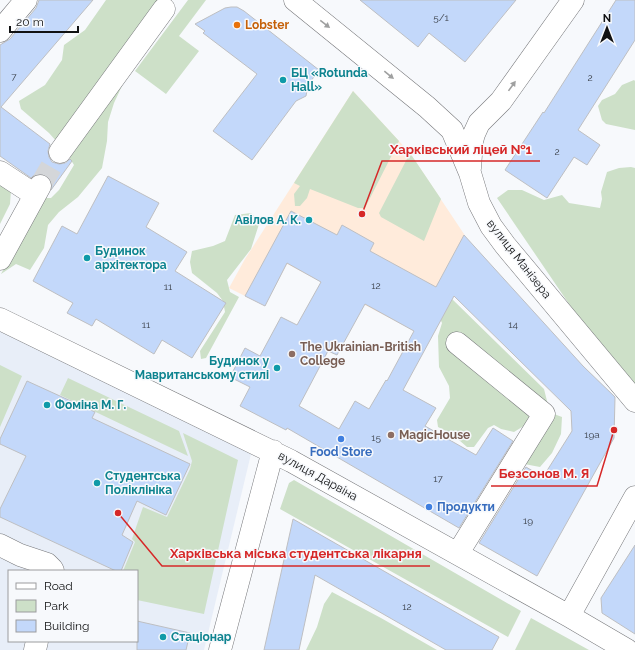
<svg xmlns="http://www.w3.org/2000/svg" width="635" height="650" font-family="Raleway,sans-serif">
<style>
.built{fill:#e8eef8;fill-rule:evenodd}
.education{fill:#ffebdb}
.green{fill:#cde0c8}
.building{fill:#c3d8fa;stroke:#bebfc2;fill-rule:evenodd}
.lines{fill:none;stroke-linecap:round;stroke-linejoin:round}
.minor-tunnel{stroke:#d4d6d9;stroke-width:22;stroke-dasharray:22 11;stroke-linecap:butt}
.minor-casing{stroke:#76777a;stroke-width:23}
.minor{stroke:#fff;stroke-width:22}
.oneway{fill:#9fa0a0}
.food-dot{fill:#e8710a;stroke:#f7f9fc;stroke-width:1.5}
.culture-dot{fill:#0f9aa8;stroke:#f7f9fc;stroke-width:1.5}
.education-dot{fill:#8d6e63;stroke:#f7f9fc;stroke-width:1.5}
.shop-dot{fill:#3f7fe0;stroke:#f7f9fc;stroke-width:1.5}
.labels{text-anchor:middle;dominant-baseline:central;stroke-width:3;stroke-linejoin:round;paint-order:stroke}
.number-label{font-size:10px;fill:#3d434c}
.food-label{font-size:12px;font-weight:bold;fill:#c56008;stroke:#f7f9fc;text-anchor:start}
.culture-label{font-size:12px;font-weight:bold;fill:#0d838f;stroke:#f7f9fc;text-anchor:start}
.street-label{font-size:12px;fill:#101112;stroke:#f7f9fc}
.education-label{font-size:12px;font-weight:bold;fill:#785e54;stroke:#f7f9fc;text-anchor:start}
.shop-label{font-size:12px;font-weight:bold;fill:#366cbe;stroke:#f7f9fc}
.leader{fill:none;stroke:#d62828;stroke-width:1.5}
.callout-dot{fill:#d62828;stroke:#f7f9fc;stroke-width:1.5}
.callout-label{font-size:13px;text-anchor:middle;font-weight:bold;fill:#d62828;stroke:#f7f9fc;stroke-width:3;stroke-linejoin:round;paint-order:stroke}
</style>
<rect width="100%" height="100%" fill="#f7f9fc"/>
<path class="built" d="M 0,330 L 251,454 L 204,650 L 0,650 ZM 9,571 L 137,571 L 137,641 L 9,641 Z"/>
<path class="education" d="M 353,91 L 410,153 L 468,240 L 461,241 L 439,281 L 437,288 L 414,331 L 287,264 L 265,306 L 229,288 L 245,259 Z"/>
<path class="green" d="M 106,0 L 162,0 L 114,103 L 108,122 L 107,141 L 102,168 L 78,197 L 59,212 L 48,225 L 44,248 L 30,270 L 16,264 L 1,274 L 41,198 L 51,198 L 59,190 L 74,165 L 66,152 L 49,133 L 21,109 L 19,101 L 45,85 L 62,60 L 64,45 L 85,30 Z
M 188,0 L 206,0 L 179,36 L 199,51 L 166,94 L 135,71 Z
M 634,80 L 635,81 L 635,130 L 606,124 L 602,120 L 598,106 L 602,100 L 615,94 L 622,85 Z
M 353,91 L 399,141 L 365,208 L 358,208 L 310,189 L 307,198 L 300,206 L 295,206 L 294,194 L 300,186 L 294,183 Z
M 410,153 L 441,199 L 424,241 L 381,217 L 379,213 Z
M 631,167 L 635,168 L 635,401 L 497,198 L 508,190 L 522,190 L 544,200 L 562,195 L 569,203 L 600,208 L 602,199 L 601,192 L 607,172 L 619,168 Z
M 0,182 L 11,190 L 10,204 L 0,224 Z
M 251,213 L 260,221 L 251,249 L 227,280 L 230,292 L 239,297 L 206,358 L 201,359 L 200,351 L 225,312 L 223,301 L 217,293 L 192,273 L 190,262 L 192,251 L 213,246 L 225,241 L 235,215 Z
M 451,298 L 544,389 L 548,405 L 527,424 L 514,432 L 501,429 L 494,425 L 488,428 L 474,447 L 467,447 L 452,434 L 438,427 L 437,420 L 450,398 L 449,386 L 439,367 L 438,336 L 442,323 L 437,312 Z
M 0,365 L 22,376 L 0,427 Z
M 68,378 L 179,431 L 188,456 L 60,395 Z
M 554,414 L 562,417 L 561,434 L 552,453 L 540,467 L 519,463 Z
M 183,433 L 238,460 L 204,614 L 137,600 L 137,571 L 123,571 L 135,542 L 132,539 L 143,507 L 167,517 L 190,469 L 192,461 Z
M 294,480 L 521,611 L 508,637 L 280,509 L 289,483 Z
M 332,592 L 381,618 L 437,650 L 306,650 L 317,627 L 324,604 Z
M 531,618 L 589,650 L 515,650 Z"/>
<path class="building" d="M 39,0 L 93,0 L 1,107 L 50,144 L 48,151 L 49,157 L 52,162 L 59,164 L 65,163 L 70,159 L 72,161 L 51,190 L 52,185 L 51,180 L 46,175 L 39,174 L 34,175 L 31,178 L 0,156 L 0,45 L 10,39 L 36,8 Z
M 360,0 L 516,0 L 465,62 L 429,33 L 418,47 Z
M 616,0 L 635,0 L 635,40 L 578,130 L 600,145 L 587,165 L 574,157 L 547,198 L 505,170 L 543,112 L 544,113 Z
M 231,7 L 237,7 L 244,11 L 319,70 L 308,85 L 306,96 L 296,101 L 252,160 L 213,131 L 257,74 L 203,33 L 205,31 L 195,24 L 225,8 Z
M 108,176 L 159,203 L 146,227 L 187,252 L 175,271 L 226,303 L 192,358 L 162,340 L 154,354 L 96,319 L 92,326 L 67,313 L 73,303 L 33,281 L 62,226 L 77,234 Z
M 291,211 L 337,235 L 342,225 L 374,243 L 370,251 L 436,287 L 464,235 L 583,366 L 615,397 L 614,438 L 537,576 L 479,543 L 526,467 L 543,477 L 572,431 L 571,411 L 454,296 L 403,390 L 436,408 L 425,426 L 476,455 L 493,428 L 513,441 L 459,528 L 287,428 L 286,430 L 240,406 L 250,387 L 230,377 L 245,348 L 260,356 L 281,317 L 297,325 L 321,282 L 287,263 L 265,306 L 245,296 ZM 365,304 L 414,331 L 387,381 L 386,380 L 369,409 L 355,401 L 339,429 L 299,406 L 328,351 L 337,355 Z
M 27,381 L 95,412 L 92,418 L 190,464 L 166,515 L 137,501 L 122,535 L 133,542 L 121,571 L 116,571 L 0,517 L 0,509 L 26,456 L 0,444 L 0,439 Z
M 293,519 L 499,637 L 492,650 L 446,650 L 315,575 L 299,650 L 264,650 Z
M 635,545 L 635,634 L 602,613 L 601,598 Z
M 137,621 L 190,633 L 186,650 L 137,650 Z"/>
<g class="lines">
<path class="minor-tunnel" d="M 40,186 L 60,152"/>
<defs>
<path id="minor" d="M 295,0 L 427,107 L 452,130 L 470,173 L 479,203 L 491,226 L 505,245 L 635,401
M 0,31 L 26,0
M 60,152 L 164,9
M 470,168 L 472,141 L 474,134 L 479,123 L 501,101 L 573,0
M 0,172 L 35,195
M 0,259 L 40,186
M 0,319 L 291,461 L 569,616 L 627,650
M 457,343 L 544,414 L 458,553
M 0,545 L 20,555 L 47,564 L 52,569 L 53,571
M 569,616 L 635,497
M 35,650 L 37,641
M 220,650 L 273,451"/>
</defs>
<use href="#minor" class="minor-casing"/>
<use href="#minor" class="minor"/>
</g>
<defs><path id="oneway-solid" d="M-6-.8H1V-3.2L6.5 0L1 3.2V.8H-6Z"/></defs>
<g class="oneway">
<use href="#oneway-solid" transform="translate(325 24) rotate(38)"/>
<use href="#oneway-solid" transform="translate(389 75) rotate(39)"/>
<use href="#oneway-solid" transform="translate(512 86) rotate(-54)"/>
</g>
<circle class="food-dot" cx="237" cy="25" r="4"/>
<g class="culture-dot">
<circle cx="283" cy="80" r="4"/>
<circle cx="309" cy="220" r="4"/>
<circle cx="87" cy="258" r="4"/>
<circle cx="277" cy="368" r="4"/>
<circle cx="47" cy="405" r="4"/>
<circle cx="97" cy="483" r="4"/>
<circle cx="163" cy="637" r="4"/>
</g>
<g class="education-dot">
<circle cx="292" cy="354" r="4"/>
<circle cx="391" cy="435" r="4"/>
</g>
<g class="shop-dot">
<circle cx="341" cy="439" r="4"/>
<circle cx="429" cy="507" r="4"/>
</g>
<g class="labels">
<g class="number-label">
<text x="441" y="17">5/1</text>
<text x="14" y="76">7</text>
<text x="590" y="77">2</text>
<text x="557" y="151">2</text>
<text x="376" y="285">12</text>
<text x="168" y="286">11</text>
<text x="146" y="324">11</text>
<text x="513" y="324">14</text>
<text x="592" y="434">19а</text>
<text x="376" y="437">15</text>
<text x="438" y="478">17</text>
<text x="528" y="520">19</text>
<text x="407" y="606">12</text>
</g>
<g class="food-label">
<text x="245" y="25">Lobster</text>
</g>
<g class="culture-label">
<text x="291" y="73">БЦ «Rotunda<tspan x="291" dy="14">Hall»</tspan></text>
<text x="301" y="220" text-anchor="end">Авілов А. К.</text>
<text x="95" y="251">Будинок<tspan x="95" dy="14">архітектора</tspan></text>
<text x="269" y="361" text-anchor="end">Будинок у<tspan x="269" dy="14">Мавританському стилі</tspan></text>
<text x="55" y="405">Фоміна М. Г.</text>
<text x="105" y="476">Студентська<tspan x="105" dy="14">Поліклініка</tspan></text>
<text x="171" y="637">Стаціонар</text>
</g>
<g class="street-label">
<text transform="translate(519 259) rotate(52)">вулиця Манізера</text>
<text transform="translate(318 476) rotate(29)">вулиця Дарвіна</text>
</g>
<g class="education-label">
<text x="300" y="347">The Ukrainian-British<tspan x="300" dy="14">College</tspan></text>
<text x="399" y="435">MagicHouse</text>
</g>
<g class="shop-label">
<text x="341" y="452">Food Store</text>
<text x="437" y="507" text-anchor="start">Продукти</text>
</g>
</g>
<path class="leader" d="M362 214L382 161H540M614 430L597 486H491M118 513L162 566H430"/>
<g class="callout-dot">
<circle cx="362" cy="214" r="4"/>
<circle cx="614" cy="430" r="4"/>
<circle cx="118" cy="513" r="4"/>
</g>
<g class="callout-label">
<text x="461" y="154">Харківський ліцей №1</text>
<text x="544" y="478">Безсонов М. Я</text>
<text x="296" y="558">Харківська міська студентська лікарня</text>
</g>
<rect x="8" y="570" width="130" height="72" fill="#f7f9fc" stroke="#9b9c9e"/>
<rect x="16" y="583" width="20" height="6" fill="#ffffff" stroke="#9b9c9e"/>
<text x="44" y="590" font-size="12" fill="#101112">Road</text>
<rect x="16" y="600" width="20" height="12" fill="#cde0c8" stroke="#9b9c9e"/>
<text x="44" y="610" font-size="12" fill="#101112">Park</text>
<rect x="16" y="620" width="20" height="12" fill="#c3d8fa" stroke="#9b9c9e"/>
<text x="44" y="630" font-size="12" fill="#101112">Building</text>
<g transform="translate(607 28)" stroke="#f7f9fc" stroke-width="3" paint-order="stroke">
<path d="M0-3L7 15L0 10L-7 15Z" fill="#101112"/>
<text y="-6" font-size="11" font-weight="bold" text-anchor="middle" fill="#101112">N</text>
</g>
<path d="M10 26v6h68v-6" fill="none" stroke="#101112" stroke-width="2"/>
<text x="16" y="26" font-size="12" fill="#101112" stroke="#f7f9fc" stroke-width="3" paint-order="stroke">20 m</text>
</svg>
